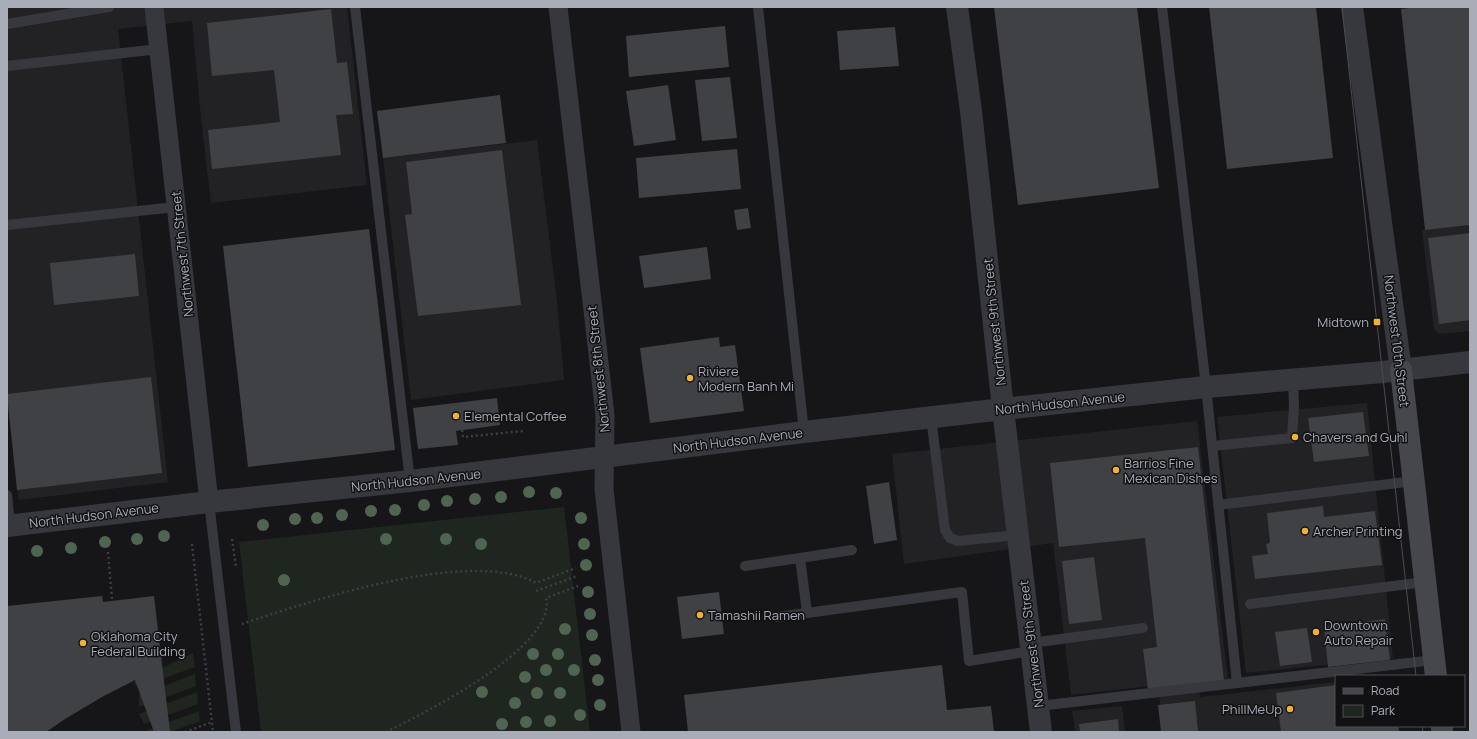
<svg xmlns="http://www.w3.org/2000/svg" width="1477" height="739" font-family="Manrope,sans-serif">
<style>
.built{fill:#222225}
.green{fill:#1e261f}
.building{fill:#404145}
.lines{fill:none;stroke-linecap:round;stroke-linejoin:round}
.path{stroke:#3d3f44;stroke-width:2.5;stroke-dasharray:2 3;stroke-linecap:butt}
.service{stroke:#37383d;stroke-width:10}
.minor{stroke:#37383d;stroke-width:19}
.tertiary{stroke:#37383d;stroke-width:22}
.secondary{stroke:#45474d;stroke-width:22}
.tram{stroke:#4a4c52;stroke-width:1}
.tree{fill:#506452}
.poi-dot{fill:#f2b134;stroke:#111113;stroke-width:1.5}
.labels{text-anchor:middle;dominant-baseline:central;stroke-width:3;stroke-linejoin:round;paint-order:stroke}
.street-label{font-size:13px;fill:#a8adb8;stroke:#111113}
.poi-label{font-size:13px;fill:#a8adb8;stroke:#111113;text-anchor:start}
</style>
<rect width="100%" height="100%" fill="#161618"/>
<path class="built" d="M 7,7 L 347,7 L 367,185 L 211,203 L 201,118 L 192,21 L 118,29 L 168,482 L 19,500 L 7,401 Z
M 537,140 L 557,301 L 564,380 L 411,400 L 383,158 Z
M 1470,225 L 1470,331 L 1439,334 L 1434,329 L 1422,230 Z
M 1367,403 L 1393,658 L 1246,673 L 1217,417 Z
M 1197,421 L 1228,678 L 1198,681 L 1200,697 L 1336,682 L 1336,726 L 1399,726 L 1400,732 L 1163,732 L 1158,685 L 1071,695 L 1053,543 L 904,564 L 892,454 Z
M 1122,706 L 1125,732 L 1075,732 L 1072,711 Z"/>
<path class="green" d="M 564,507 L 590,732 L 261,732 L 239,542 Z
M 193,653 L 195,667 L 138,688 L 133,682 Z
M 195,674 L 196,686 L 139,707 L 139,695 Z
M 197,692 L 198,704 L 144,724 L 139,714 Z
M 199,711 L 200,721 L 170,732 L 147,732 L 147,730 Z"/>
<path class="building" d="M 994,7 L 1137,7 L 1159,188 L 1018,205 Z
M 1209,7 L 1316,7 L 1333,158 L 1227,169 Z
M 1419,7 L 1470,7 L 1470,225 L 1425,230 L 1401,9 Z
M 331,9 L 337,63 L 347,62 L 353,114 L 336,115 L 341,155 L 212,169 L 208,130 L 280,122 L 274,70 L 212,76 L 207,23 Z
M 725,26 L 729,67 L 629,77 L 626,36 Z
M 895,27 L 899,66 L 840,70 L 837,31 Z
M 730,77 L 737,138 L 702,141 L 695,80 Z
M 668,85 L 676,140 L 634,146 L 626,91 Z
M 500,95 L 506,143 L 383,158 L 377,111 Z
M 737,149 L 741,189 L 639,198 L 636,158 Z
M 502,150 L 521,305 L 418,316 L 405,215 L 412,214 L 406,162 Z
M 748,208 L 751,228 L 737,230 L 734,210 Z
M 369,229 L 395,450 L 248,467 L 223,246 Z
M 1470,233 L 1470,320 L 1439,324 L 1428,238 Z
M 707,247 L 711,279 L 644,288 L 639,256 Z
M 135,254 L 139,296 L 54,305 L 50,263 Z
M 719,337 L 720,347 L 735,345 L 744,411 L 650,423 L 640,348 Z
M 151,377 L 162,473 L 17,490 L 7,394 Z
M 497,398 L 500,425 L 456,431 L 458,445 L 418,449 L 413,408 Z
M 1363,412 L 1369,456 L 1314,462 L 1308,418 Z
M 1198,447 L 1224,681 L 1148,690 L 1143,649 L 1157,647 L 1145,538 L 1059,547 L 1050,463 Z
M 889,482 L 897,540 L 874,544 L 866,486 Z
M 1323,506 L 1324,517 L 1375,511 L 1382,565 L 1255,579 L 1252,556 L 1268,554 L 1266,544 L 1270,543 L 1267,513 Z
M 1094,557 L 1102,620 L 1069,624 L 1062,561 Z
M 719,592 L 724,634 L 682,639 L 677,597 Z
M 102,596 L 103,602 L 154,596 L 170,732 L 154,732 L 135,680 L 102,697 L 65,719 L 46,732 L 7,732 L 7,606 Z
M 1385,619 L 1390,660 L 1328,667 L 1324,627 Z
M 1307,628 L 1312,662 L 1280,666 L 1275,632 Z
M 942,665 L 947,710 L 991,706 L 994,732 L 688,732 L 684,695 Z
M 1336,685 L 1336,726 L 1398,726 L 1399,732 L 1281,732 L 1276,693 Z
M 1195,701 L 1198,732 L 1161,732 L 1158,705 Z
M 1118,719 L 1119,732 L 1080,732 L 1079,724 Z"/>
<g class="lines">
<path class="path" d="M 462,430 L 463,437 L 524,431
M 232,539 L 236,567
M 192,544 L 213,732
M 108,552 L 112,600 L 122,626
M 536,591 L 577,576
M 242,624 C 310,601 471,547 536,583 L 576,568
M 185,732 L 212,722
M 386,732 C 423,714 557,647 546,598 L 578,586"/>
<path class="service" d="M 355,7 L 410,481
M 758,7 L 804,432
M 1162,7 L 1206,387 L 1237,683
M 7,24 L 109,7
M 7,66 L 159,49
M 7,225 L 176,207
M 931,417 L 945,530 L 950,538 L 958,541 L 1018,535
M 1212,446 L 1292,438 L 1294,406 L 1293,379
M 7,495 L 10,525
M 209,502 L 236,732
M 1218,505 L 1414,481
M 745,566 L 800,558
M 1250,604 L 1425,582
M 807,612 L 800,558 L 852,550
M 777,617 L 962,592 L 969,661 L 1031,651
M 1031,643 L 1143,628
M 1039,706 L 1434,660"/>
<path class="minor" d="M 154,7 L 209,502
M 558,7 L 603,397 L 605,416 L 604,489 L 631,732"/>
<path class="tertiary" d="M 957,7 L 971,111 L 1003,409 L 1041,732
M 1352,7 L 1401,370
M 7,526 L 209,502 L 410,481 L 804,432 L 1003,409 L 1206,387 L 1383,372 L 1470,362"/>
<path class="secondary" d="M 1401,370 L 1436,676
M 1442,726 L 1442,732"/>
<path class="tram" d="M 1342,7 L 1416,676
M 1422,726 L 1423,732"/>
</g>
<g class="tree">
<circle cx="529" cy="492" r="6"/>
<circle cx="556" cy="493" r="6"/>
<circle cx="501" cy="497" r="6"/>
<circle cx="475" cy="499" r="6"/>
<circle cx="447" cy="501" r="6"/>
<circle cx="424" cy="505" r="6"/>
<circle cx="395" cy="510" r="6"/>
<circle cx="371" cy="511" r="6"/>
<circle cx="342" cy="515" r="6"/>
<circle cx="317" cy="518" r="6"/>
<circle cx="581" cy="518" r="6"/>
<circle cx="295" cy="519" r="6"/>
<circle cx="263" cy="525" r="6"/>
<circle cx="164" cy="536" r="6"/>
<circle cx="137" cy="539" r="6"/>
<circle cx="386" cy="539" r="6"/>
<circle cx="446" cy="539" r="6"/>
<circle cx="105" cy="542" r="6"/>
<circle cx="481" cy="544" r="6"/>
<circle cx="584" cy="544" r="6"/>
<circle cx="71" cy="548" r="6"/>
<circle cx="37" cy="551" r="6"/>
<circle cx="586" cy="565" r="6"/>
<circle cx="284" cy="580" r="6"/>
<circle cx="588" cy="592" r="6"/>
<circle cx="590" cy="614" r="6"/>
<circle cx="565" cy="629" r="6"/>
<circle cx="592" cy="635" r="6"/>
<circle cx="533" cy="654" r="6"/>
<circle cx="558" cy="654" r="6"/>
<circle cx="595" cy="660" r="6"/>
<circle cx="546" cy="670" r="6"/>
<circle cx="574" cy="670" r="6"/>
<circle cx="525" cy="677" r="6"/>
<circle cx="598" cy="680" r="6"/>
<circle cx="482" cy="692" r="6"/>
<circle cx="537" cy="693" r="6"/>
<circle cx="560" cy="693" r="6"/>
<circle cx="515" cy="703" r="6"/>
<circle cx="600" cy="705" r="6"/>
<circle cx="580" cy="715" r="6"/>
<circle cx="550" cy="721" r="6"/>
<circle cx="526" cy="722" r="6"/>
<circle cx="502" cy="724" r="6"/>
</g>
<g class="poi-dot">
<rect x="1373" y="318" width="8" height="8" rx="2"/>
<circle cx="690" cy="378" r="4"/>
<circle cx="456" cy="416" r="4"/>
<circle cx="1295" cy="437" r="4"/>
<circle cx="1116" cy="470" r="4"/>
<circle cx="1305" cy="531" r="4"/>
<circle cx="700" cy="615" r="4"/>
<circle cx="1316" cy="632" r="4"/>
<circle cx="83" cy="643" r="4"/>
<circle cx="1290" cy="709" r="4"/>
</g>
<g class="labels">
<g class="street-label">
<text transform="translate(182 254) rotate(-96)">Northwest 7th Street</text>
<text transform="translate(994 322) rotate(-96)">Northwest 9th Street</text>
<text transform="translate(1397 341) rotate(83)">Northwest 10th Street</text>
<text transform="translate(598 369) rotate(-96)">Northwest 8th Street</text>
<text transform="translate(1060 403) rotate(-6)">North Hudson Avenue</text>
<text transform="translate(738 440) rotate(-7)">North Hudson Avenue</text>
<text transform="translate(416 480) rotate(-6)">North Hudson Avenue</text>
<text transform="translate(94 515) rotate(-7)">North Hudson Avenue</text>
<text transform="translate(1031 644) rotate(-97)">Northwest 9th Street</text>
</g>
<g class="poi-label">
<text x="1369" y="322" text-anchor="end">Midtown</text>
<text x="698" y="371">Riviere<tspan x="698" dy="15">Modern Banh Mi</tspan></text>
<text x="464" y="416">Elemental Coffee</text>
<text x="1303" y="437">Chavers and Guhl</text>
<text x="1124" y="463">Barrios Fine<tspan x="1124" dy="15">Mexican Dishes</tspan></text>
<text x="1313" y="531">Archer Printing</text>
<text x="708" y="615">Tamashii Ramen</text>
<text x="1324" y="625">Downtown<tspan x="1324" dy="15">Auto Repair</tspan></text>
<text x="91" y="636">Oklahoma City<tspan x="91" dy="15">Federal Building</tspan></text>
<text x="1282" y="709" text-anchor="end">PhillMeUp</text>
</g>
</g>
<rect width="1477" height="739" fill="none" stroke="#a8adb8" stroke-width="16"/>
<rect x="1335" y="675" width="130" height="52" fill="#111113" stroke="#4d4f55"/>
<rect x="1343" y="688" width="20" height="6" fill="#45474d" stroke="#4d4f55"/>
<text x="1371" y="695" font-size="12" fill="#a8adb8">Road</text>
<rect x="1343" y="705" width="20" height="12" fill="#1e261f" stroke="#4d4f55"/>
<text x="1371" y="715" font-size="12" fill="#a8adb8">Park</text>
</svg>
